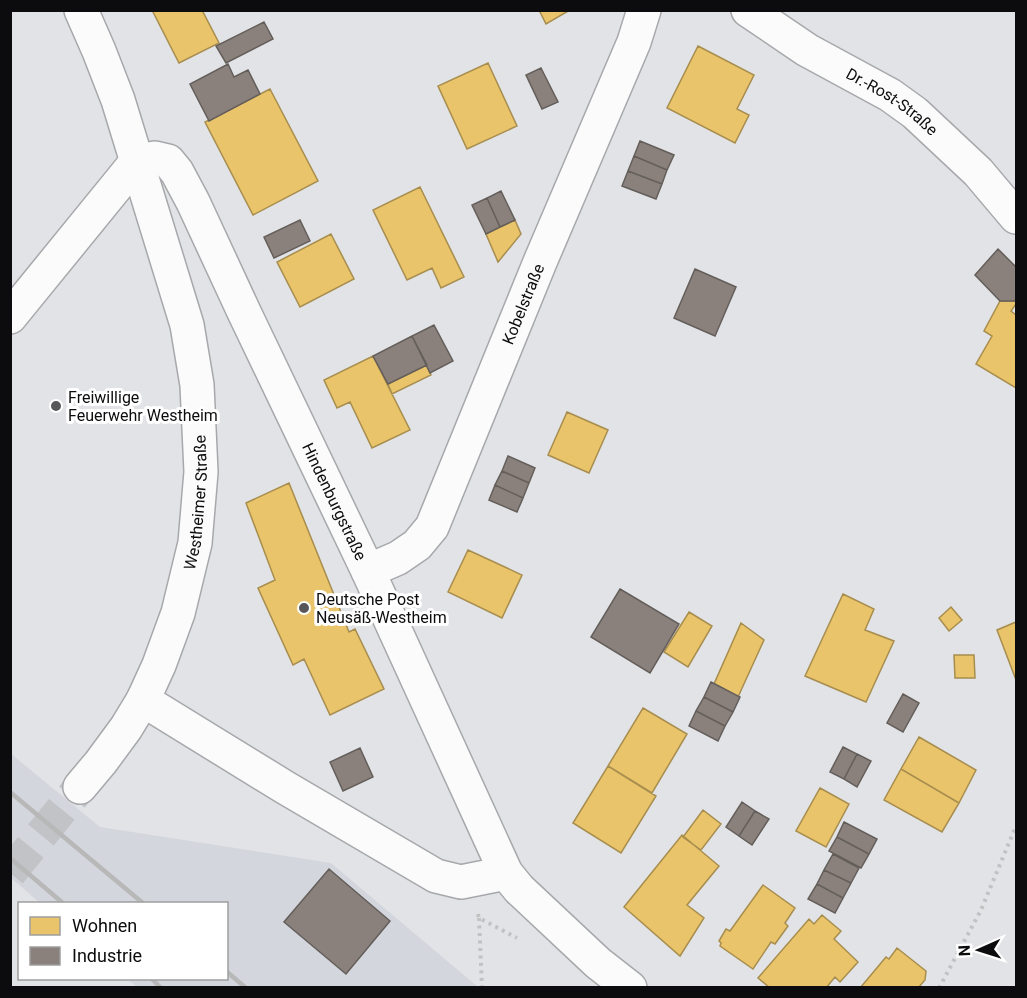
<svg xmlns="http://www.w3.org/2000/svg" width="1027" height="998" font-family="Roboto,sans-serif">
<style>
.built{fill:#d3d6dd}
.homes{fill:#e9c46a;stroke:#a78d4e;stroke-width:1.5}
.industry{fill:#8a817c;stroke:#645e5b;stroke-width:1.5}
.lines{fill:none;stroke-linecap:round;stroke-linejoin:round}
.minor-tunnel{stroke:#c2c3c6;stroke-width:33;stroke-dasharray:33 16;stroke-linecap:butt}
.minor-casing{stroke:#a7a8ab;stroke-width:36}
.path{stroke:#c2c2c3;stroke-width:4;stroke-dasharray:3 4.5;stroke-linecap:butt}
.minor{stroke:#fbfbfb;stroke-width:33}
.rail{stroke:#b8b8b8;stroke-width:4.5}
.poi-dot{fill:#57575a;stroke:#fff;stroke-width:2}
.labels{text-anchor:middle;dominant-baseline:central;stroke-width:6;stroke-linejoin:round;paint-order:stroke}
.street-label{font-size:16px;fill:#0c0c0e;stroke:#fff}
.poi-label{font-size:16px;fill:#0c0c0e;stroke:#fff;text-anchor:start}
</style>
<rect width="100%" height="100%" fill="#e2e3e6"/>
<path class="built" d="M 10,753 L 100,827 L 331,863 L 478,987 L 137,987 L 127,979 L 226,978 L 226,904 L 40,903 L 11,878 Z"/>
<path class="homes" d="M 152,10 L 202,10 L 219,43 L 179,63 Z
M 539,10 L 570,10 L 546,24 Z
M 698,46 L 754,75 L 737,109 L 749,115 L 735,143 L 667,108 Z
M 488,63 L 517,126 L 467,149 L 438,86 Z
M 270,89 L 318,181 L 253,215 L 205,122 Z
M 420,187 L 464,277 L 441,288 L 432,268 L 407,280 L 373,210 Z
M 515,220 L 521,234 L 498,262 L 486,234 Z
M 331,234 L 354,279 L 300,307 L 277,262 Z
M 1000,301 L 1016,301 L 1016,304 L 1011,311 L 1016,315 L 1016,388 L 976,364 L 992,336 L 984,331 Z
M 373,356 L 410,430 L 372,448 L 350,402 L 337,408 L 324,380 Z
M 427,365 L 431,375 L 392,394 L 388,384 Z
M 567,412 L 608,430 L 589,473 L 548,455 Z
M 289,483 L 349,632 L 355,629 L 384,689 L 330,715 L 304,659 L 293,665 L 258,588 L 275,580 L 246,503 Z
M 468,550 L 522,575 L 502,618 L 448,592 Z
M 843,594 L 874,609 L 865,630 L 894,641 L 866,702 L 805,676 Z
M 951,607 L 962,620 L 949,631 L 939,618 Z
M 689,612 L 712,626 L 688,667 L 664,652 Z
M 1016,622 L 1016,680 L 997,630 Z
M 741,623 L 764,640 L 738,697 L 714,684 Z
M 954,655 L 974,655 L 975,678 L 955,678 Z
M 643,708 L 687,734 L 652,793 L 608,766 Z
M 919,737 L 976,770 L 959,803 L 901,769 Z
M 608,766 L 656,796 L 621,853 L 573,823 Z
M 901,769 L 959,803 L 942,832 L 884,800 Z
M 820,788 L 849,804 L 826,847 L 796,831 Z
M 703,810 L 721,824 L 701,850 L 683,837 Z
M 682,835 L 719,866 L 687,905 L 704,918 L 680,956 L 624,907 Z
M 763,885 L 795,908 L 785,923 L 788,926 L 775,944 L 771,942 L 753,969 L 720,946 L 721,943 L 719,941 L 726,929 L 730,931 Z
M 822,915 L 841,931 L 834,939 L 858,962 L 840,982 L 835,977 L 826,988 L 770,988 L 758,978 L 809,919 L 814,924 Z
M 897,948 L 926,971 L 925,980 L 918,988 L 860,988 L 886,957 L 889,959 Z"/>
<path class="industry" d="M 264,22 L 273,39 L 226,63 L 216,46 Z
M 228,64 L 234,77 L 248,70 L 260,94 L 209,121 L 190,84 Z
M 541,68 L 558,102 L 542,109 L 526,75 Z
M 640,141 L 674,155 L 667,170 L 634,156 Z
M 634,156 L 667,170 L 662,184 L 628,171 Z
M 628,171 L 662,184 L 656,199 L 622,186 Z
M 501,191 L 515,220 L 500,227 L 487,198 Z
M 487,198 L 500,227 L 486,234 L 472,205 Z
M 300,220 L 310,241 L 274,258 L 264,237 Z
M 998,249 L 1016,267 L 1016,301 L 1000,301 L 975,275 Z
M 695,269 L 736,287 L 715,336 L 674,318 Z
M 434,325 L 453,361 L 430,373 L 412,336 Z
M 412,336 L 427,365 L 388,384 L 373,356 Z
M 508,456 L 535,468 L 529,483 L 502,471 Z
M 502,471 L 529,483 L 523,498 L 495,485 Z
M 495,485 L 523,498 L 517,512 L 489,500 Z
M 620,589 L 679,624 L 650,673 L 591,637 Z
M 711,682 L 740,697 L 733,712 L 704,697 Z
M 903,694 L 919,703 L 903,732 L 887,723 Z
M 704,697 L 733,712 L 725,726 L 696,711 Z
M 696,711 L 725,726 L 718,741 L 689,726 Z
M 843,747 L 857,754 L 844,779 L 830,772 Z
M 360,748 L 373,777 L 343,791 L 330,762 Z
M 857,754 L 871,761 L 857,787 L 844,779 Z
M 742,802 L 755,811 L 739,836 L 726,827 Z
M 755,811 L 769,819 L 752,845 L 739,836 Z
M 844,822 L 877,839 L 869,854 L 837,837 Z
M 837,837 L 869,854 L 861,868 L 829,851 Z
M 833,854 L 859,868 L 851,883 L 824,870 Z
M 329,869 L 390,921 L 346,974 L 284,922 Z
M 824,870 L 851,883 L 843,898 L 817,884 Z
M 817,884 L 843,898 L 835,913 L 808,899 Z"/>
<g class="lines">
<path class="minor-tunnel" d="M 10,873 L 80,787"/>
<defs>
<g id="minor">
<path id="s1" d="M 748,10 L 807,50 L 890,95 L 915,113 L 978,172 L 1016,217"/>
<path id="s2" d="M 137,161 L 155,158 L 168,161 L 177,172 L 193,202 L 244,312 L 368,571 L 506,873 L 519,889 L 598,963 L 630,988"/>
<path d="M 10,317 L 137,161"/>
<path id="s3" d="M 368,571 L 398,558 L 417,545 L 432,527 L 540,262 L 634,42 L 644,10"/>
<path d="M 143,700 L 286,788 L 436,876 L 461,882 L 506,873"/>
<path id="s4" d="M 80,787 L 101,762 L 126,728 L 143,700 L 159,665 L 178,613 L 195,543 L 201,472 L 197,385 L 187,325 L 118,100 L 99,51 L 81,10"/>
</g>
</defs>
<use href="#minor" class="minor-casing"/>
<path class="path" d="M 478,914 L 479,918 L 517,938
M 479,918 L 482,988
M 939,988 L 981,910 L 1016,826"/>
<use href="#minor" class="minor"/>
<path class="rail" d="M 10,792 L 144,904
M 10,858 L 64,904
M 226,971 L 246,988
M 151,978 L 161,988"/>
</g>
<g class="poi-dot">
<circle cx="56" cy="406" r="6"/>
<circle cx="304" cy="608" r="6"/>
</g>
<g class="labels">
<g class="street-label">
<text stroke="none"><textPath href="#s1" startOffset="171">Dr.-Rost-Straße</textPath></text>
<text stroke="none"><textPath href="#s3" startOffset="320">Kobelstraße</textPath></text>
<text stroke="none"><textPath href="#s2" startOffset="411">Hindenburgstraße</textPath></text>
<text stroke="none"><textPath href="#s4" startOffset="314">Westheimer Straße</textPath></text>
</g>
<g class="poi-label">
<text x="68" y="397">Freiwillige<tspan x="68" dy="18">Feuerwehr Westheim</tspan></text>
<text x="316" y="599">Deutsche Post<tspan x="316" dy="18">Neusäß-Westheim</tspan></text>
</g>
</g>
<rect width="1027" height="998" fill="none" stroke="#0c0c0e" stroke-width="24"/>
<rect x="18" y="902" width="210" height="78" fill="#ffffff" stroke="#9e9e9f" stroke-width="1.5"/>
<rect x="30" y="917" width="30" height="18" fill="#e9c46a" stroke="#9e9e9f" stroke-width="1.5"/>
<text x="72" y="932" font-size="18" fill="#0c0c0e">Wohnen</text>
<rect x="30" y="947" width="30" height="18" fill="#8a817c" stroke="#9e9e9f" stroke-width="1.5"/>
<text x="72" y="962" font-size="18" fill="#0c0c0e">Industrie</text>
<g transform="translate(979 950) rotate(267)" stroke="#ffffff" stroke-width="4.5" paint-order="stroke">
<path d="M0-4.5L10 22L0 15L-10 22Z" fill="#0c0c0e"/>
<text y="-9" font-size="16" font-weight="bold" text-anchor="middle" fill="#0c0c0e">N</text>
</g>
</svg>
